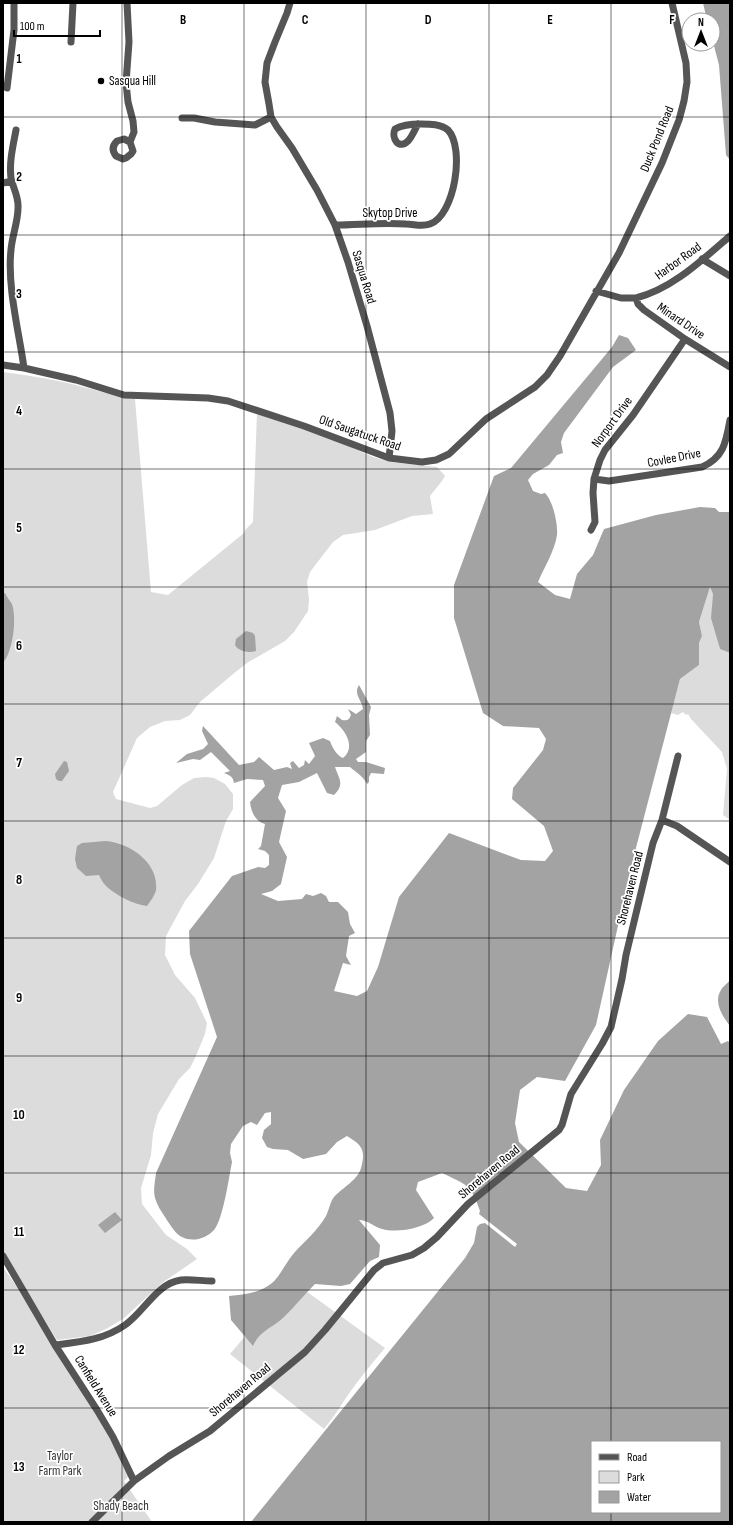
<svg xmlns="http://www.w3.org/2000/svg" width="733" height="1525" font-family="'Sofia Sans Condensed',sans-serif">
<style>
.green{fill:#dcdcdc}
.water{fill:#a3a3a3;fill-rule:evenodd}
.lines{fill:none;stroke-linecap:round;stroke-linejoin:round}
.street{stroke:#555;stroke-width:7}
.grid{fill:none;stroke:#000;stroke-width:1;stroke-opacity:0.55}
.poi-dot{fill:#000;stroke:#fff;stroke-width:1.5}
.labels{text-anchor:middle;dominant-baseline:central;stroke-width:3.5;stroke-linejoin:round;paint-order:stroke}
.poi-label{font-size:13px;fill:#000;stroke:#fff;text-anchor:start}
.street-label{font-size:13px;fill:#000;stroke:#fff}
.park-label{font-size:13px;fill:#333;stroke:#fff}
.grid-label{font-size:13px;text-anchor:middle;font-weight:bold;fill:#000;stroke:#fff;stroke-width:3.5;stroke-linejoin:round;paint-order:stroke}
</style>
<rect width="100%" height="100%" fill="#fff"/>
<path class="green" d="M 3,372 C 31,376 60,380 87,388 C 104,392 118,397 135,399 L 151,592 L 168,595 L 244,533 L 246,529 L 253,522 L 257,413 L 291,424 L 346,445 L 373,457 L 390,462 L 437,467 L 445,476 L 442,481 L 430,496 L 433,514 L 412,516 L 375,530 L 343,535 L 333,542 L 310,572 L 307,582 L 309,600 L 308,611 L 294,632 L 285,641 L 247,663 L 233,674 L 200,702 L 190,715 L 180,720 L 165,721 L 150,727 L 137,738 L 113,792 L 116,799 L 150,808 L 157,806 L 182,785 L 194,778 L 206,777 L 214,778 L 225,784 L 233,794 L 233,809 L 226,821 L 214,858 L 198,884 L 185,901 L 166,936 L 165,955 L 175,975 L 195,998 L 207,1023 L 205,1034 L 195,1058 L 190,1068 L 179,1079 L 158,1114 L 153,1133 L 151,1155 L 141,1188 L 142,1204 L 166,1235 L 187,1249 L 197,1259 L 162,1283 L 123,1319 L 106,1329 L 90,1336 L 57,1340 L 3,1253 Z
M 710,587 L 713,593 L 712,618 L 720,649 L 730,653 L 730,820 L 723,815 L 727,769 L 722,752 L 691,719 L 688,714 L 686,715 L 683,712 L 678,715 L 671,713 L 680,679 L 699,665 L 699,643 L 702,636 L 699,622 Z
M 3,1267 L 59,1347 L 130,1475 L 124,1481 L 152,1522 L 3,1522 Z
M 292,1281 L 385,1348 C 372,1363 359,1379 348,1395 C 340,1407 333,1418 324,1429 L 230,1354 Z"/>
<path class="water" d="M 703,3 L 730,3 L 730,160 L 726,155 L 719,65 L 713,42 L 713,20 L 707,20 Z
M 619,335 L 628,338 L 636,350 L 613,367 L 564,433 L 561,442 L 563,453 L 557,455 L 549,465 L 533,474 L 528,480 L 533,491 L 541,494 L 545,493 C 553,501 558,524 557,535 C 555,550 544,568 538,582 L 555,595 L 570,599 L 577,574 L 593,555 L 604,529 L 656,515 L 700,507 L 715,508 L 719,512 L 730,512 L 730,653 L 720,649 L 711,618 L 713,594 L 710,587 L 699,622 L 702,636 L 699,643 L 699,665 L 680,679 L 631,867 L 596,1025 L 565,1081 L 537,1077 L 520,1090 L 515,1123 L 519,1142 L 566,1188 L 587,1191 L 601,1165 L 600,1140 L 624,1090 L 658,1041 L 688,1014 L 707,1017 L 721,1044 L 728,1041 L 730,1043 L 730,1522 L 251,1522 L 465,1258 L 474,1243 L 477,1227 L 480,1224 L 485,1223 L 515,1247 L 517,1244 L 479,1214 L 480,1211 C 471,1184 467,1185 442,1173 L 418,1182 L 416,1190 L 434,1218 C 423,1229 397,1233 382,1229 C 374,1227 368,1220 359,1220 L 380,1245 L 379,1257 L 370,1261 L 350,1284 L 341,1286 L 315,1284 C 305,1294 295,1306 285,1316 C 274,1327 259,1331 253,1346 L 231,1320 L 229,1296 C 244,1295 260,1293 272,1283 C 281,1275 286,1262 294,1253 C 305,1241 317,1231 326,1216 C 329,1210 330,1202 334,1197 C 342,1188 358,1180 361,1168 C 366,1150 362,1145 347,1136 L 337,1142 L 326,1154 L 303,1159 L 288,1150 L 273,1149 L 267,1147 L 262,1138 L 264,1130 L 271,1124 L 271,1112 L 265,1113 L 257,1125 L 251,1122 L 243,1126 L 231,1144 L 230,1153 L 232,1162 C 229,1177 223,1220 214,1230 C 206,1239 191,1243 180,1236 C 174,1232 169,1223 165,1217 C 161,1211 157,1205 155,1198 C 153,1190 155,1182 156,1173 L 217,1037 L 190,954 L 189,931 L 232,876 L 258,867 L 265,868 L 269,865 L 269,855 L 265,851 L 258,849 L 261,846 L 265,824 C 255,821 251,812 250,802 L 265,786 L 263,780 L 247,779 L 234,783 C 233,776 229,775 224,773 L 230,771 L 211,752 L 200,760 L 193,759 L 176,763 L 187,754 L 203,749 L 208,744 L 202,731 L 203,726 L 239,765 L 254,762 L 259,757 L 274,770 L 287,767 L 292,769 L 290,763 L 293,761 L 299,768 L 304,765 L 305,760 L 309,764 L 315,756 L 309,743 L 323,738 L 330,741 C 332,747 337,756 343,758 C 356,747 346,731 335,722 L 337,716 L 342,720 C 347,721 349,720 351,715 L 348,709 L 356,714 L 363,709 C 362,700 353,694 359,685 L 371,707 L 369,715 L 370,735 L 366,741 L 366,752 L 356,759 L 358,762 L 366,762 L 385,768 L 384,774 L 371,773 L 369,777 L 369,782 L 367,784 C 363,776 357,773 350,767 L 335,767 C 339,779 345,784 334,795 L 327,793 L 317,773 L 299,782 L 282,785 L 278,798 L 286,811 L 279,842 L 287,857 L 281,884 L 272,891 L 261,894 L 278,901 L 302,899 L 306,894 L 313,896 L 321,893 L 326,896 L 329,902 L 338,902 L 348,912 L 350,924 L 355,933 L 349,936 L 346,956 L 351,965 L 343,963 L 334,991 L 357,996 L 367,991 L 378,967 L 399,897 L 449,833 L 521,860 L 545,861 L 553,851 L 544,826 L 512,799 L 513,788 L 543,750 L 546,739 L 539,728 L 503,726 L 483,713 L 454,618 L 454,585 L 494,476 L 511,468 L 612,347 ZM 592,1442 L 720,1442 L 720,1512 L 592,1512 Z
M 3,593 L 5,593 C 7,597 10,601 12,604 C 17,619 13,651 3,663 Z
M 246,631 L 253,633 L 255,636 L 256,651 C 249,653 239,652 235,645 L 236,639 Z
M 64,761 L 67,762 L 69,771 L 62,781 L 59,781 L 56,779 L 55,774 Z
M 106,841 C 129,843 159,862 156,890 C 155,895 150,902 147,906 C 133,904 117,896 106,886 C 103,883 101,879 99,875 L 86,876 L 77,868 L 75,859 L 77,846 L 82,843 Z
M 730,980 L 730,1026 C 723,1017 713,1002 721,990 C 723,986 727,984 730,980 Z
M 115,1212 L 122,1220 L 105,1233 L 98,1225 Z"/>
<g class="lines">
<path class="street" d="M 127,3 L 129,42 L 126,83 L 128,102 L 133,121 L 134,132 L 130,142 L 133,151 L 131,154 L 126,158 L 123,159 L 116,156 C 112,151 112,146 117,141 L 124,139 L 130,142
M 290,3 L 287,13 L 275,42 L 267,63 L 265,82 L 269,104 L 271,117 L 277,127 L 292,148 L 317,190 L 335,225 L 348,262 L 367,326 L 390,413 L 392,431 L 389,458
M 71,42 L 73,3
M 7,88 L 14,30 L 14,3
M 182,118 L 194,118 L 215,122 L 255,125 L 271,117
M 16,130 C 13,146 9,162 11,178 C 13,188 19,197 18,208 C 18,222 12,236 11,250 C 7,286 19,332 24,368
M 3,183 L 12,181
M 335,225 C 358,225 382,222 406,224 C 414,224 422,227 430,224 C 455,215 465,148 448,130 C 441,124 430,124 421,124 C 413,124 402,125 395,129 C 391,139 399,150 408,141 C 412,137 415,129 418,124
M 702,259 L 730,276
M 596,291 L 621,298 L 636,298 L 638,304 L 644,310 L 685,339 L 730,367
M 636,298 C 672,289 702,260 730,236
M 3,365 L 24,368 L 76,380 L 124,395 L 208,398 L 228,401 L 304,426 L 389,458 L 422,462 L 436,460 L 449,454 L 486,419 L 535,387 L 547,375 L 560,356 L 619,253 L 662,163 L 679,120 L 684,101 L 687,82 L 686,63 L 672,3
M 594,479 L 609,481 L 702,467 C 724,457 726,442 730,420
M 591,530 L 595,522 L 593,493 L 594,479 L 600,460 L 605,450 L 633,415 L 685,339
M 662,820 L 677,826 L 730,862
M 3,1256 L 55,1345 L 97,1410 L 113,1437 L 134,1481
M 55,1345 C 80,1342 104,1340 125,1325 C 144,1312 157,1283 181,1280 C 191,1279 202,1281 212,1281
M 92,1522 L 134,1481 L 169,1456 L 210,1431 L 305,1352 L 325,1330 L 374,1270 L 383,1263 L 412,1255 L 424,1248 L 437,1237 L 468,1204 L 559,1130 L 562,1125 L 571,1094 L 602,1044 L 611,1027 L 622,979 L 626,955 L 653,843 L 662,820 L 678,756"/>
</g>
<path class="grid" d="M 122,3 L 122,1522M 244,3 L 244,1522M 366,3 L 366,1522M 489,3 L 489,1522M 611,3 L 611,1442M 3,117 L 730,117M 3,235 L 730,235M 3,352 L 730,352M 3,469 L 730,469M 3,587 L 730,587M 3,704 L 730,704M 3,821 L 730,821M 3,938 L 730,938M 3,1056 L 730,1056M 3,1173 L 730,1173M 3,1290 L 730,1290M 3,1408 L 730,1408M 611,1512 L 611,1522"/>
<circle class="poi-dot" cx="101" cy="81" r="4"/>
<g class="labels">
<g class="poi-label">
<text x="109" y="81">Sasqua Hill</text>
</g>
<g class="street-label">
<text transform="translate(657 139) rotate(-68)">Duck Pond Road</text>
<text x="390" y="213">Skytop Drive</text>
<text transform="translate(678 261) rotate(-36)">Harbor Road</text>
<text transform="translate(364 277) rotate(73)">Sasqua Road</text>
<text transform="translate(681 321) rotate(34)">Minard Drive</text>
<text transform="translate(612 422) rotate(-54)">Norport Drive</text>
<text transform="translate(360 433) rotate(19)">Old Saugatuck Road</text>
<text transform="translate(674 458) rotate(-11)">Covlee Drive</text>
<text transform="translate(630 888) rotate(-76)">Shorehaven Road</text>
<text transform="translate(489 1172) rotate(-40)">Shorehaven Road</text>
<text transform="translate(96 1386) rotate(58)">Canfield Avenue</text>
<text transform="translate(240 1390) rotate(-40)">Shorehaven Road</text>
</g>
<g class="park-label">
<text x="60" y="1456">Taylor<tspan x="60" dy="15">Farm Park</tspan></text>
<text x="121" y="1506">Shady Beach</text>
</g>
</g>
<g class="grid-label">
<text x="183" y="24">B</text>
<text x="305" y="24">C</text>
<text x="428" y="24">D</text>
<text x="550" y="24">E</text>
<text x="672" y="24">F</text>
<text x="19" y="63">1</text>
<text x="19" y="181">2</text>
<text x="19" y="298">3</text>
<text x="19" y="415">4</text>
<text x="19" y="532">5</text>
<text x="19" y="650">6</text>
<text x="19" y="767">7</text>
<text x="19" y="884">8</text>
<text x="19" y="1002">9</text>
<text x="19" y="1119">10</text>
<text x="19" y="1236">11</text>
<text x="19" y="1354">12</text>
<text x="19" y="1471">13</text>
</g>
<rect width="733" height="1525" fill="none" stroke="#000000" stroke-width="8"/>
<rect x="591" y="1441" width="130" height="72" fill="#ffffff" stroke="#999999"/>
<rect x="599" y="1454" width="20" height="6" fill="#555555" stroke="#999999"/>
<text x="627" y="1461" font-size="12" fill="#000000">Road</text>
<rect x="599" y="1471" width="20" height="12" fill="#dcdcdc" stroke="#999999"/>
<text x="627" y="1481" font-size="12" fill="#000000">Park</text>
<rect x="599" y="1491" width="20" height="12" fill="#a3a3a3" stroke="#999999"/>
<text x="627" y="1501" font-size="12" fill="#000000">Water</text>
<g transform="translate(701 32)"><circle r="19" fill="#ffffff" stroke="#999999"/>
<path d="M0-3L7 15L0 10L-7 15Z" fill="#000000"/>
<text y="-6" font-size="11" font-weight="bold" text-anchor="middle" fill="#000000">N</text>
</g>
<path d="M14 30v6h86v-6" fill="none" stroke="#000000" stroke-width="2"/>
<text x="20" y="30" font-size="12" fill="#000000" stroke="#ffffff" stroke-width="3" paint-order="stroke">100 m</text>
</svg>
